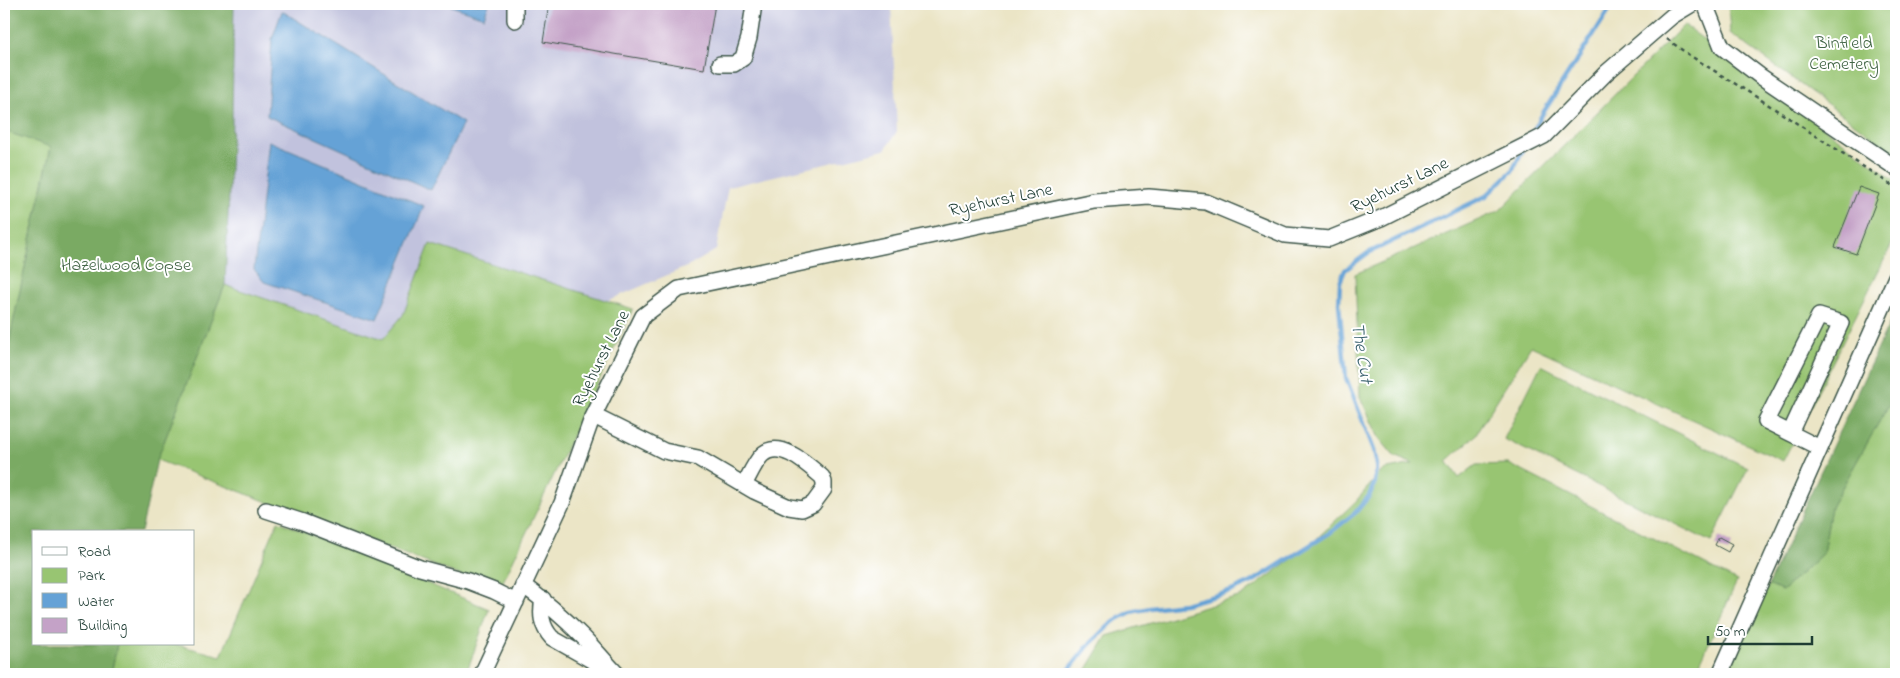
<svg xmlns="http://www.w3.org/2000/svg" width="1900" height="678" font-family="'Indie Flower',sans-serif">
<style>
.industrial{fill:#c1c2dd}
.green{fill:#98c572;stroke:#5c8153}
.forest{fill:#7aaa64;stroke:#4c744c}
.water{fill:#65a2d6;stroke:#427085}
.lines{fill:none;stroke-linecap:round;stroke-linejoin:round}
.stream{stroke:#65a2d6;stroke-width:4.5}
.building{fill:#c4a2c7}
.minor-casing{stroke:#3e564a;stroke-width:18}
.path{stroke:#3e564a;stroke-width:2.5;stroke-dasharray:4 4;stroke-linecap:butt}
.minor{stroke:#fff;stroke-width:15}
.labels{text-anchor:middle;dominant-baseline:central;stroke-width:4;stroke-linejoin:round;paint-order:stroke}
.park-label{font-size:18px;fill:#436647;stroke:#fff}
.street-label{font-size:18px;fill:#1f3d34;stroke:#fff}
.water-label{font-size:19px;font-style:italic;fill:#38606d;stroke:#fff}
</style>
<rect width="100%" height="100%" fill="#fff"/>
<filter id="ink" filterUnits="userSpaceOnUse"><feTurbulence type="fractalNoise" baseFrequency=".02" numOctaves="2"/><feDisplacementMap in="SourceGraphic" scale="10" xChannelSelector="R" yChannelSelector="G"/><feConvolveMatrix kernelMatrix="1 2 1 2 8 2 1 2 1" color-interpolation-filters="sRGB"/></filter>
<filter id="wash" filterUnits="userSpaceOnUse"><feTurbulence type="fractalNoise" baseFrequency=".0096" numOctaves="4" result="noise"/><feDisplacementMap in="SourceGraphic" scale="20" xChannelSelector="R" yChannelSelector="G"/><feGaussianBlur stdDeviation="1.12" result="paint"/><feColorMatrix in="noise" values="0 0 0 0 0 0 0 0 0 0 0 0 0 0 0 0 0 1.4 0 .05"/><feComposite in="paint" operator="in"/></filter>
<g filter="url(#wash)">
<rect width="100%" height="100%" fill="#ebe5c6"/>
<path class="industrial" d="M 234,4 L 891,4 L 897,131 L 885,150 L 728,187 L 716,250 L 691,265 L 607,301 L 430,244 L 403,315 L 383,339 L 225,285 L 232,122 Z"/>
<path class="green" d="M 1728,4 L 1896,4 L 1896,154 L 1730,33 Z
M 1684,25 L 1896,181 L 1896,236 L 1783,461 L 1531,346 L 1474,437 L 1447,461 L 1459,478 L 1476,465 L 1509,464 L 1737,581 L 1695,674 L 1084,674 L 1107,636 L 1242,596 L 1308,547 L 1356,501 L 1383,470 L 1413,464 L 1394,456 L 1379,438 L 1360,397 L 1355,274 L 1499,211 Z
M 4,131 L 51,146 L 4,365 Z
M 430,244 L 633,309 L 499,590 L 157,460 L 225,285 L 383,339 L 403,315 Z
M 1541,365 L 1748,468 L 1711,542 L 1504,439 Z
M 1896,392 L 1896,674 L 1727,674 L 1768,585 L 1782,591 L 1823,553 L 1831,507 Z
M 278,521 L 489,609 L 466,674 L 111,674 L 117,644 L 174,644 L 221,656 Z"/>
<path class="forest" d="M 4,4 L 234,4 L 232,122 L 225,285 L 157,460 L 141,532 L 34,532 L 34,644 L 117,644 L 111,674 L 4,674 L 4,365 L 51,147 L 4,131 Z
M 1896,309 L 1896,392 L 1831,507 L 1823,553 L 1782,591 L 1768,585 Z"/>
<path class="water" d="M 451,4 L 489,4 L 484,17 L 451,6 Z
M 282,11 L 463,123 L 431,190 L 267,116 L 272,39 Z
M 269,141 L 424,206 L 377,319 L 264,282 L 254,269 Z"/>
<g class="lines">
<path class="stream" d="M 1529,139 L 1543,113 L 1613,4
M 1066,674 L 1088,646 L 1114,621 L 1131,612 L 1150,608 L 1184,604 L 1229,592 L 1252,582 L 1331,532 L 1355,513 L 1369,496 L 1375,482 L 1377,465 L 1374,450 L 1346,378 L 1339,304 L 1340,282 L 1345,270 L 1368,253 L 1486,196 L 1512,171 L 1522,152"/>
</g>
<g id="blocks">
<path class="building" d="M 549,4 L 715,4 L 704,69 L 543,42 Z
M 1859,187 L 1879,194 L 1856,254 L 1835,247 Z
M 1719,537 L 1732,544 L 1728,552 L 1715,545 Z"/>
</g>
</g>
<g filter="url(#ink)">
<use href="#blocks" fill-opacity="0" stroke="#3e564a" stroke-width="1"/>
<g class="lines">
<defs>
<path id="minor" d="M 1705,4 L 1722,47 L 1760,76 L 1896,168
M 515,20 L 515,4
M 720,64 L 734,64 L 743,58 L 749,38 L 754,4
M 594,416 L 664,451 L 698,458 L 754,491 L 789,507 L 802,509 L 813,504 L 824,489 L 824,482 L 822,477 C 809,466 780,438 762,455 C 755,462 749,476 744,485
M 1790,433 L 1841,323 L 1819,316 L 1766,421 L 1820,448
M 266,510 L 303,522 L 420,568 L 468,581 L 494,591 L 516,602
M 523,585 C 545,601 564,618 583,637 C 595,649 605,662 617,674
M 543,599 C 540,614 541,626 552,638 L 607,669
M 482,674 L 562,503 L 591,421 L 643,316 L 679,289 L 1094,201 L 1149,197 L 1206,202 L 1285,235 L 1329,239 L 1381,218 L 1544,136 L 1606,73 L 1672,16 L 1692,4
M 1720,674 L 1896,277"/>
</defs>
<use href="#minor" class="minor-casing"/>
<path class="path" d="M 1667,39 L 1689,55 L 1758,98 L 1896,188"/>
<use href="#minor" class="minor"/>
</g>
</g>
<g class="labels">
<g class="park-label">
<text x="1844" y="44">Binfield<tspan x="1844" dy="21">Cemetery</tspan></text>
<text x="126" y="266">Hazelwood Copse</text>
</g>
<g class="street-label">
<text transform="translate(1400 186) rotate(-26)">Ryehurst Lane</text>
<text transform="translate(1001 201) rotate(-12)">Ryehurst Lane</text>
<text transform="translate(602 359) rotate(-63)">Ryehurst Lane</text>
</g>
<g class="water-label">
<text transform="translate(1361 353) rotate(81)">The Cut</text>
</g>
</g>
<rect width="1900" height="678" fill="none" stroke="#fff" stroke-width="20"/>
<rect x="32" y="530" width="162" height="115" fill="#ffffff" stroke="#a5b1ae"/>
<rect x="42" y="547" width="25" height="8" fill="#ffffff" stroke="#a5b1ae"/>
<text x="78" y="556" font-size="15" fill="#1f3d34">Road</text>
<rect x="42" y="568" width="25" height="15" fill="#98c572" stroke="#a5b1ae"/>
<text x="78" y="580" font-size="15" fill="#1f3d34">Park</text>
<rect x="42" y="593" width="25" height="15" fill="#65a2d6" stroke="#a5b1ae"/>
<text x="78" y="606" font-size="15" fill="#1f3d34">Water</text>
<rect x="42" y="618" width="25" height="15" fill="#c4a2c7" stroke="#a5b1ae"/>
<text x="78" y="630" font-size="15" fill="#1f3d34">Building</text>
<path d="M1708 636v8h104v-8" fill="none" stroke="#1f3d34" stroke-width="2.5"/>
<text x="1715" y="636" font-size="15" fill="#1f3d34" stroke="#ffffff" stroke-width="4" paint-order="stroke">50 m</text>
</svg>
